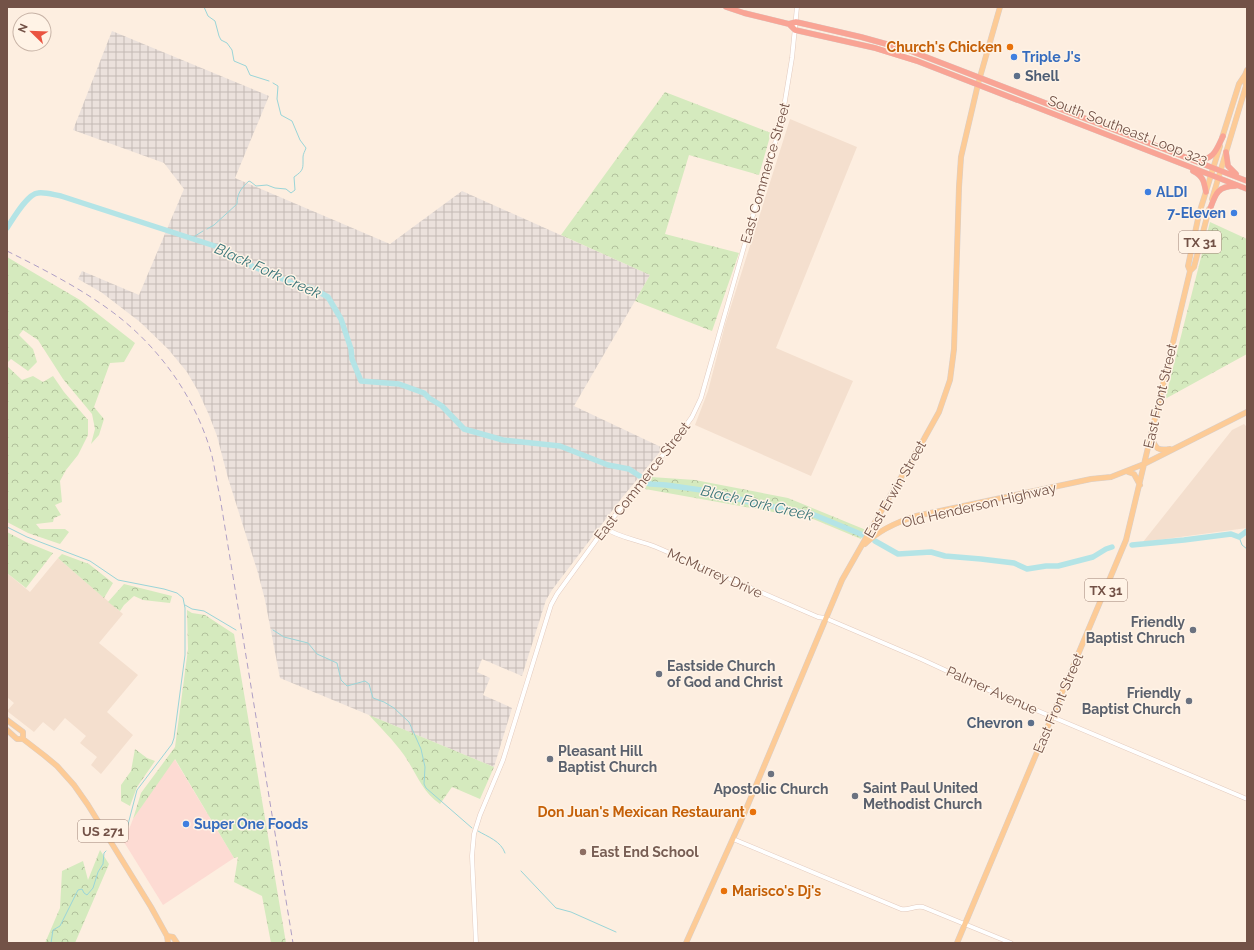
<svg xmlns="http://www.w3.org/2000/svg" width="1254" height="950" font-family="Raleway,sans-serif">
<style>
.residential{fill:#f4dfce}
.commercial{fill:#fddbd3}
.industrial{fill:url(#industrial-grid)}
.forest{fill:url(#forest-crowns)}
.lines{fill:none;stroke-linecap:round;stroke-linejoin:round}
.stream{stroke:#9ad5d8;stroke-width:1}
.river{stroke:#b4e4e6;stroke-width:5.5}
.minor-casing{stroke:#e3cbbf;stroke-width:5}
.major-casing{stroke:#d8cfcb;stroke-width:6}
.highway-casing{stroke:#d8cfcb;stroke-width:6}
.minor{stroke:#fff;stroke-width:4}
.major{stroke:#fdcb96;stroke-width:5}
.highway{stroke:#f9a495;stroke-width:5.5}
.rail{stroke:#af9fc5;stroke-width:1;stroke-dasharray:6 4;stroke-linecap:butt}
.food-dot{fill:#e8710a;stroke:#fff3e6;stroke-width:1.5}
.shop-dot{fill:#3f7fe0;stroke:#fff3e6;stroke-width:1.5}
.service-dot{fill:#5c6f8a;stroke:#fff3e6;stroke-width:1.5}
.worship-dot{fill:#6b7280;stroke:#fff3e6;stroke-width:1.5}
.education-dot{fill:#8d6e63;stroke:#fff3e6;stroke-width:1.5}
.labels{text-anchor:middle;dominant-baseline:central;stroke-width:3;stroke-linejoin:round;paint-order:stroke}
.shield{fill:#fff3e6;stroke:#9d8277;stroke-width:1}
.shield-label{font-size:13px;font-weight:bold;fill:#735247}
.food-label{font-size:14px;font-weight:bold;fill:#c56008;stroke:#fff3e6;text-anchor:end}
.shop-label{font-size:14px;font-weight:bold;fill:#366cbe;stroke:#fff3e6;text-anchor:start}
.service-label{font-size:14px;font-weight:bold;fill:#4e5e75;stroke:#fff3e6;text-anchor:start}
.street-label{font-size:14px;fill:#735247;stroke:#fff3e6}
.worship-label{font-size:14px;font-weight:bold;fill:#5b616d;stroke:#fff3e6;text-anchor:start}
.education-label{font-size:14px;font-weight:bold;fill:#785e54;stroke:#fff3e6;text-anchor:start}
.water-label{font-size:15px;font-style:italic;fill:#3b767a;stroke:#fff3e6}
</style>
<defs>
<pattern id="industrial-grid" width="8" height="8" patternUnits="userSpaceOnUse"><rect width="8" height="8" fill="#ebe1dc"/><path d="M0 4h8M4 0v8" fill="none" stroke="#c3b9b4"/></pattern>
<pattern id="forest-crowns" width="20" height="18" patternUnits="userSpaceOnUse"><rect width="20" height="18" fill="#d5eabe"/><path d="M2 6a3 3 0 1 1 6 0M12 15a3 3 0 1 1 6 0" fill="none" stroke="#b1c09c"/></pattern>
</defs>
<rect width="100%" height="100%" fill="#fdeee0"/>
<path class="residential" d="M 790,119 L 857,147 L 776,348 L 853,381 L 811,476 L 695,425 L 708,391 L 725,325 Z
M 1244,424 L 1247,427 L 1247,528 L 1143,542 L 1232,430 Z
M 58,558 L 123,614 L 99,643 L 138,675 L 107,712 L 133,735 L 101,774 L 91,765 L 97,757 L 80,743 L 86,736 L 65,718 L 54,731 L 43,722 L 34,732 L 7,711 L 14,703 L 7,697 L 7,573 L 30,592 Z"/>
<path class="commercial" d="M 174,758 L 234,858 L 163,905 L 124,842 L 133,819 Z"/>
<path class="industrial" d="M 112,31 L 269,96 L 235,178 L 390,244 L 462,191 L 650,275 L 574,406 L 663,448 L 621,499 L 552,590 L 546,600 L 522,676 L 482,659 L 477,672 L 490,678 L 483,695 L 512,708 L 494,767 L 280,678 L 265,600 L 258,573 L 228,478 L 217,436 L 209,415 L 198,391 L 187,372 L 168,349 L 140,322 L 101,292 L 78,279 L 82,271 L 139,295 L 184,189 L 164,163 L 73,130 Z"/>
<path class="forest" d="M 665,92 L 771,133 L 759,175 L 689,155 L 665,234 L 739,253 L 712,331 L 635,301 L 650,275 L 561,235 Z
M 1210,222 L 1247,239 L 1247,354 L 1165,399 Z
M 7,257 L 80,300 L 135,343 L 124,362 L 110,363 L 94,407 L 104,419 L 99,435 L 91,444 L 95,429 L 92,414 L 63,379 L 38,340 L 23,330 L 19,335 L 33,349 L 37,362 L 28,371 L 11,359 L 7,363 Z
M 7,366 L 22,380 L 33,376 L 43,382 L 53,376 L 64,392 L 88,420 L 88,435 L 78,455 L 66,470 L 60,481 L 62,502 L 55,505 L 61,515 L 54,518 L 53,522 L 36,524 L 40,529 L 65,529 L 69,532 L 60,544 L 28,533 L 7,522 Z
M 651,477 L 695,480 L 788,498 L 866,530 L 861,539 L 813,519 L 645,489 Z
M 7,532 L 26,542 L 53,553 L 26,588 L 7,573 Z
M 62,554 L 89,564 L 113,583 L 104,598 L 58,558 Z
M 124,584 L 172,596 L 170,603 L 143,600 L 134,596 L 124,605 L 120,611 L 108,602 Z
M 187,610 L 192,613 L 205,615 L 234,634 L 286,943 L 271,943 L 262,896 L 234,882 L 238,857 L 234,858 L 175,759 L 133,819 L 141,793 L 175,747 L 188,649 Z
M 369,715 L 494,767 L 480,799 L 452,787 L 440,804 C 422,792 416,772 404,755 C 394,741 381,728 369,715 Z
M 135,749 L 147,758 L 155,761 L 137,787 L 130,806 L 121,801 L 121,785 L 131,771 Z
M 100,850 L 109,864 L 75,943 L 45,943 L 60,908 L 62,871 L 83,861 L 88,880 Z"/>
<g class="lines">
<path class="stream" d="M 204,7 L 208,16 L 215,21 L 219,36 L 221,40 L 227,43 L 232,50 L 234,61 L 246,66 L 250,75 L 269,81
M 207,229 L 214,225 L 237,204 C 237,194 241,188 249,181 L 251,182 L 256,186 L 267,185 L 275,188 L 286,189 L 291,193 L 295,190 L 294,177 C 304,170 303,169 303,157 C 303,154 305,151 306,148 L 300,140 L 292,121 L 281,115 L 277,99 L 278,86 L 273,83
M 192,238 L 203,231
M 7,527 L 27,537 L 90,561 L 118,580 L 164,589 L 177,593 L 183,598 L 185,608 L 185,655 L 174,738 L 172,744 L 137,790 L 125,836 L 121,840
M 1239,537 L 1242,545 L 1247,549
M 185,605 L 192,609 L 204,611 L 236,630
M 273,630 L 284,637 L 308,643 L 317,654 L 337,663 L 341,680 L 347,686 L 365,681 L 369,684 L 373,698 L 384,702 L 394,708 L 409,722 L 421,749 L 425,767 L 424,784 L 426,788 L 472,828
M 478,831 C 488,837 501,841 505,853
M 521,871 L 556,908 L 571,912 L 616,932
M 51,943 L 53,930 L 60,926 L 78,890 L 82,889 L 84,893 L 87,895 L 93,888 L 98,872 L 103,864 L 104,853 L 106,851"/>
<path class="river" d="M 7,228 C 13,219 27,194 38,193 C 46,192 54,195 61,196 L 224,249 L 252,266 L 297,285 L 311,288 L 319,292 L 328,297 L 341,319 L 351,349 L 352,359 L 361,381 L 399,384 L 424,393 L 429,398 L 442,406 L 464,429 L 503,440 L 560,446 L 608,465 L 629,469 L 641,477
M 647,483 L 651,484 L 666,485 L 715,492 L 749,502 L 812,514 L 863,535
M 875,541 L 898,554 L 931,552 L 945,556 L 981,559 L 1014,563 L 1027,569 L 1046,566 L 1058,566 L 1093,557 L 1106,549 L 1112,547
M 1132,545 L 1184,540 L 1231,534 L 1239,537 L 1247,531"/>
<defs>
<path id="minor" d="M 605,528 C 619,538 640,540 656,547 C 710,570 764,594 818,617 L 825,618 L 921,659 L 986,689 L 1247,799
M 733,839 L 901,909 C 909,911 915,905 923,907 L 1011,943
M 476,943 L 472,856 L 474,834 L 480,815 L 503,760 L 551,605 L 557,594 L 605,528 L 682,431 L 692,417 L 701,398 L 763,180 L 781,125 L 792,58 L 797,7"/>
<path id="major" d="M 1222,138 L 1239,84 L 1245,75 L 1247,70
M 1212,199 L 1246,86 L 1245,75
M 1190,271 L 1188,266 L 1199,214 L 1220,146
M 1151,437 C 1156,448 1156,451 1170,449
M 1128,472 L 1134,474 L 1140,485
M 865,544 C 879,530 897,522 916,516 L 1091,479 L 1111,477 L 1144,464 L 1247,412
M 7,720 L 23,732 L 23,739
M 7,730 L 17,739 L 23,739 L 45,756 L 57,766 L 74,785 L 88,805 L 151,907 L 167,936 L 168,943
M 167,936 L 173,937 L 177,943
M 686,943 L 744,814 L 842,580 L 887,501 L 924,439 L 939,412 L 950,380 L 954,349 L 959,187 L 961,157 L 978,84 L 1000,7
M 957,943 L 1126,540 L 1190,271 L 1194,267 L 1209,209"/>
<path id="highway" d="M 726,7 L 744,13 L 789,24 L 795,30 L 875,48 L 917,61 L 1247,189
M 789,24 L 796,22 L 805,24 L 861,37 L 908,50 L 1247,181
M 1226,152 L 1228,166 L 1236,174
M 1196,160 C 1214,160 1216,151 1223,136
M 1193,171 C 1203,176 1204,181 1206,192
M 1209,212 C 1215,196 1216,186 1235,186"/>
</defs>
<use href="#minor" class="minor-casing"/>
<use href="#major" class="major-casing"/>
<use href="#highway" class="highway-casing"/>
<use href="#minor" class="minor"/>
<use href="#major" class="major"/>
<use href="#highway" class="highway"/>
<path class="rail" d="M 7,251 C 45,270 86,291 119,317 C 163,352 197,401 212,456 C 215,469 217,484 220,497 L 293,943"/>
</g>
<g class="food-dot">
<circle cx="1010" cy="47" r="4"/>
<circle cx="753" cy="812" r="4"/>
<circle cx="724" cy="891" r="4"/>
</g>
<g class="shop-dot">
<circle cx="1014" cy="57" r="4"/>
<circle cx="1148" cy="192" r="4"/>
<circle cx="1234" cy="213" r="4"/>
<circle cx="186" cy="824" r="4"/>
</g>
<g class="service-dot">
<circle cx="1017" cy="76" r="4"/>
<circle cx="1031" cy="723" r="4"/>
</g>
<g class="worship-dot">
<circle cx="1193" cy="630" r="4"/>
<circle cx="659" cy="674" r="4"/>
<circle cx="1189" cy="701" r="4"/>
<circle cx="550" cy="759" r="4"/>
<circle cx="771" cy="774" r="4"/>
<circle cx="855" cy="796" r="4"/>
</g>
<circle class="education-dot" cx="583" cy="852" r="4"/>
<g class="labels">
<g class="shield">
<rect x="1179" y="231" width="42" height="22" rx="3"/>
<rect x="1085" y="579" width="42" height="22" rx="3"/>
<rect x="78" y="820" width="50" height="22" rx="3"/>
</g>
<g class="shield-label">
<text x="1200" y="242">TX 31</text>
<text x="1106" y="590">TX 31</text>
<text x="103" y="831">US 271</text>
</g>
<g class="food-label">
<text x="1002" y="47">Church's Chicken</text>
<text x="745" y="812">Don Juan's Mexican Restaurant</text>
<text x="732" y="891" text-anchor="start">Marisco's Dj's</text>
</g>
<g class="shop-label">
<text x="1022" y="57">Triple J's</text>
<text x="1156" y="192">ALDI</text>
<text x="1226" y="213" text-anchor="end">7-Eleven</text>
<text x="194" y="824">Super One Foods</text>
</g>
<g class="service-label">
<text x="1025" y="76">Shell</text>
<text x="1023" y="723" text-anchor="end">Chevron</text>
</g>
<g class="street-label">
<text transform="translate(1128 130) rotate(21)">South Southeast Loop 323</text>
<text transform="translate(765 173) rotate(-74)">East Commerce Street</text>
<text transform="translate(1160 396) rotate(-77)">East Front Street</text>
<text transform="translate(642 481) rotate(-52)">East Commerce Street</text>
<text transform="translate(895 489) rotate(-60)">East Erwin Street</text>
<text transform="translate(979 505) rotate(-13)">Old Henderson Highway</text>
<text transform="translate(715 573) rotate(24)">McMurrey Drive</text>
<text transform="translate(992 690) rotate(24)">Palmer Avenue</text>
<text transform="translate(1058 703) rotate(-67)">East Front Street</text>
</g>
<g class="worship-label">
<text x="1185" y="622" text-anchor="end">Friendly<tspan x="1185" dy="16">Baptist Chruch</tspan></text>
<text x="667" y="666">Eastside Church<tspan x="667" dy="16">of God and Christ</tspan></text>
<text x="1181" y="693" text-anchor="end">Friendly<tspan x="1181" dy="16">Baptist Church</tspan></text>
<text x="558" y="751">Pleasant Hill<tspan x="558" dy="16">Baptist Church</tspan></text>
<text x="863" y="788">Saint Paul United<tspan x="863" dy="16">Methodist Church</tspan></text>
<text x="771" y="789" text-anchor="middle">Apostolic Church</text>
</g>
<g class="education-label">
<text x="591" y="852">East End School</text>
</g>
<g class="water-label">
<text transform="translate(268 271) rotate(24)">Black Fork Creek</text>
<text transform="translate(757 503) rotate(13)">Black Fork Creek</text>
</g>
</g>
<rect width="1254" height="950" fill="none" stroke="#735247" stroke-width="16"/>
<g transform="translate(32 32) rotate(293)"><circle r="19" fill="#fff3e6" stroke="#c7b3a6"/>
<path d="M0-3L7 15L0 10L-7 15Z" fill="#ea5441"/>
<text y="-6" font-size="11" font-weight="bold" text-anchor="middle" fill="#735247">N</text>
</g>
</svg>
